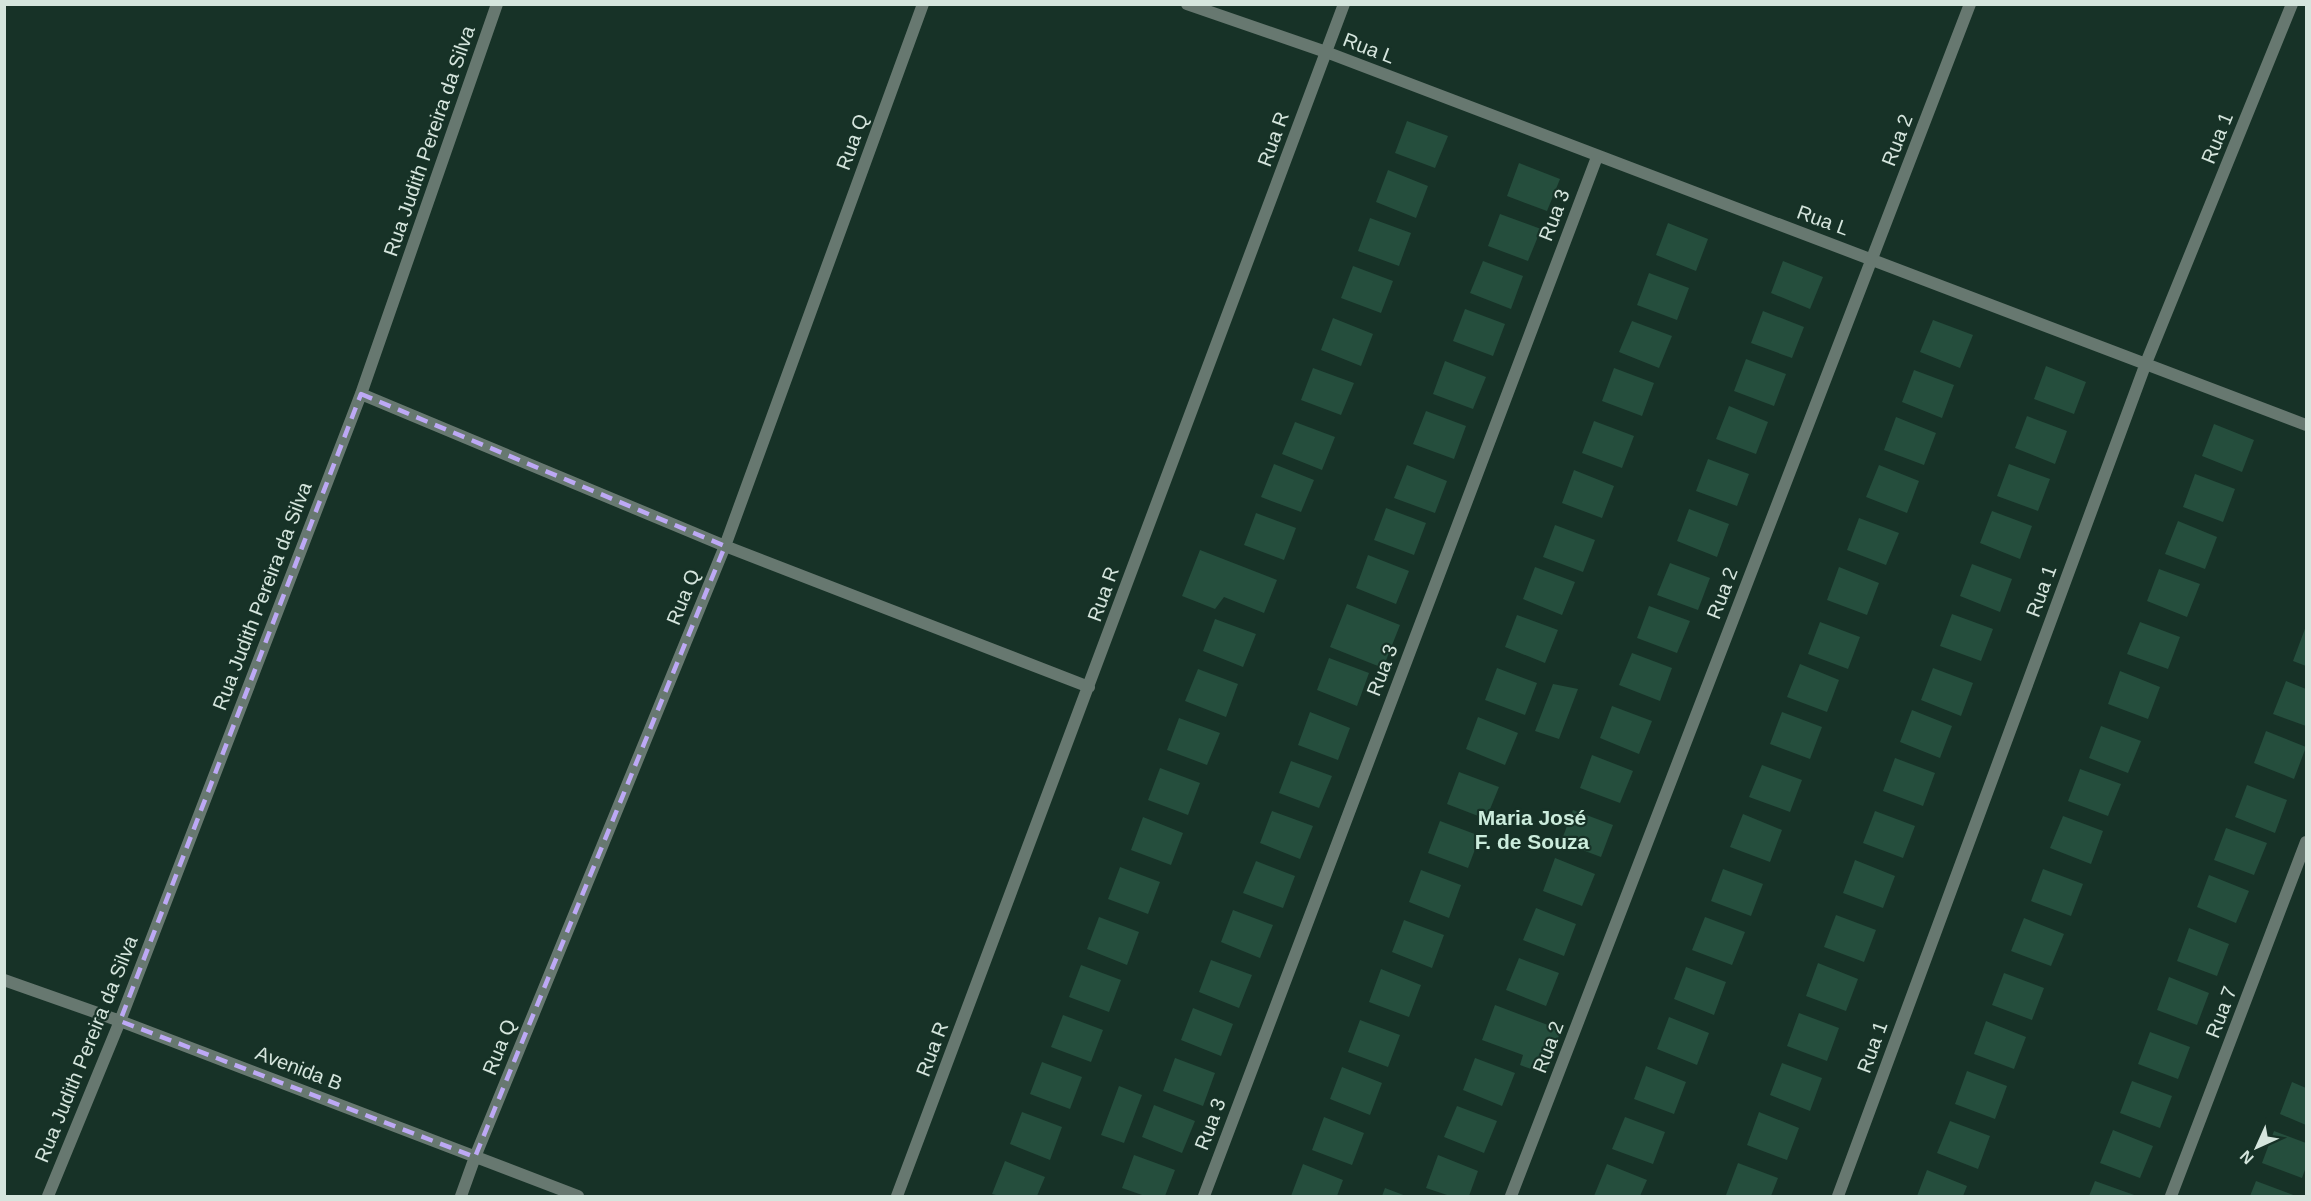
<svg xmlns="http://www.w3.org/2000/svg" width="2311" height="1201" font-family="Arial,sans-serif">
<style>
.building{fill:#254e3d}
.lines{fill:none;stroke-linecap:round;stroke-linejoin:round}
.street{stroke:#677870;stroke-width:12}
.marked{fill:none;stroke:#bda9f5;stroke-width:4.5;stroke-dasharray:12 8;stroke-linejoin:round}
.labels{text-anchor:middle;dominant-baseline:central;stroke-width:4.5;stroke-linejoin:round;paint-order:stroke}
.street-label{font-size:20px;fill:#d5e5dd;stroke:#173227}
.neighbourhood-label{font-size:21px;font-weight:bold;fill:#cbecdc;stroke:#173227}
</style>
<rect width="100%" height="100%" fill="#173227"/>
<path class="building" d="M 1407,121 L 1448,136 L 1435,168 L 1395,153 Z
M 1519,163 L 1560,179 L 1547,211 L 1507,196 Z
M 1388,170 L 1428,186 L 1416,218 L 1376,202 Z
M 1500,214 L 1541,229 L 1528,261 L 1488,246 Z
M 1370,218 L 1411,233 L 1399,266 L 1358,251 Z
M 1668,223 L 1708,239 L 1696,271 L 1656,255 Z
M 1483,261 L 1523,276 L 1511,309 L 1470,293 Z
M 1783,261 L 1823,277 L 1810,309 L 1771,293 Z
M 1353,266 L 1393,281 L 1381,313 L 1341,298 Z
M 1649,273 L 1689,288 L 1677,320 L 1637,305 Z
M 1465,309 L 1505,324 L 1493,356 L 1453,341 Z
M 1763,311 L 1804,327 L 1792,358 L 1751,343 Z
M 1333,318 L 1373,334 L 1361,366 L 1321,350 Z
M 1933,320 L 1973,335 L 1960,368 L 1920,352 Z
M 1632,321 L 1672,336 L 1659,368 L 1619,352 Z
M 1746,359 L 1786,374 L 1774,406 L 1734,391 Z
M 1445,361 L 1486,377 L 1473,409 L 1433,394 Z
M 2046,366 L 2086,382 L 2074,414 L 2034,399 Z
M 1313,368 L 1354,383 L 1341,415 L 1301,400 Z
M 1614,368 L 1654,383 L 1642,416 L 1602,401 Z
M 1914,370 L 1954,385 L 1942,418 L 1902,402 Z
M 1729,406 L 1768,422 L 1756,454 L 1716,439 Z
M 1426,411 L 1466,426 L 1454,459 L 1413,444 Z
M 2027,416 L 2067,431 L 2055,464 L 2015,448 Z
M 1896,417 L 1936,433 L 1924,465 L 1884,450 Z
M 1594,421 L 1634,436 L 1622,468 L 1582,453 Z
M 1295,422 L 1335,437 L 1322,470 L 1282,454 Z
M 2214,424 L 2254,440 L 2242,472 L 2202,456 Z
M 1708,459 L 1749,474 L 1737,506 L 1696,491 Z
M 1274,464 L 1314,480 L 1301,512 L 1261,497 Z
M 2009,464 L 2050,479 L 2038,511 L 1997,496 Z
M 1407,465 L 1447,481 L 1435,513 L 1394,498 Z
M 1879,465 L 1919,481 L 1907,513 L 1866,497 Z
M 1574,470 L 1614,486 L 1602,518 L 1562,503 Z
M 2195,474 L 2235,489 L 2223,522 L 2183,507 Z
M 1386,508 L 1426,523 L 1414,555 L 1374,540 Z
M 1689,509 L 1729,524 L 1717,557 L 1677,541 Z
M 1992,511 L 2032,526 L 2020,559 L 1980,543 Z
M 1256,513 L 1296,528 L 1284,560 L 1244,545 Z
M 1859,518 L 1899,533 L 1886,565 L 1847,550 Z
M 2178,521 L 2217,537 L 2205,569 L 2165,554 Z
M 1555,525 L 1595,540 L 1583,572 L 1543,557 Z
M 1200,550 L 1277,580 L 1264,613 L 1224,597 L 1215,609 L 1182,596 Z
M 1368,555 L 1409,571 L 1396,604 L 1356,588 Z
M 1670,563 L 1710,578 L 1698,610 L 1657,595 Z
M 1972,564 L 2012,579 L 2000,612 L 1960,596 Z
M 1535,567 L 1575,582 L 1562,615 L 1523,599 Z
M 1839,567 L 1879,583 L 1867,615 L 1827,600 Z
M 2159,569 L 2200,584 L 2187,617 L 2147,601 Z
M 1347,604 L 1400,625 L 1383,668 L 1330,647 Z
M 1649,606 L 1690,621 L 1677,653 L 1637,638 Z
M 1952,614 L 1993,629 L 1981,661 L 1940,646 Z
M 1517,615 L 1558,630 L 1545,663 L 1505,647 Z
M 1215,619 L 1256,634 L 1243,667 L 1203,651 Z
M 1820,622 L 1860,637 L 1848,669 L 1808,654 Z
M 2140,622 L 2180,637 L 2168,669 L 2127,654 Z
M 2306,626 L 2306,666 L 2293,661 Z
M 1632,653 L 1672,668 L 1660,701 L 1619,685 Z
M 1329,658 L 1369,673 L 1357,706 L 1317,690 Z
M 1800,664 L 1839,680 L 1827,712 L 1787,697 Z
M 1497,668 L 1537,683 L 1525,715 L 1485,700 Z
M 1933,668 L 1973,683 L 1961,716 L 1921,700 Z
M 1198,669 L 1238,684 L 1226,717 L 1185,701 Z
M 2120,671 L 2160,687 L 2148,719 L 2108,704 Z
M 2286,681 L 2306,689 L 2306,726 L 2273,714 Z
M 1553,684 L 1578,689 L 1559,739 L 1535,731 Z
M 1612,706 L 1652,721 L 1639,754 L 1600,738 Z
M 1912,710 L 1952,726 L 1940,758 L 1900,742 Z
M 1310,712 L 1350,728 L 1338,760 L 1298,745 Z
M 1782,712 L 1822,727 L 1810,759 L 1770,744 Z
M 1478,717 L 1518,733 L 1505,765 L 1466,749 Z
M 1179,718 L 1220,733 L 1207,765 L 1167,750 Z
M 2101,726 L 2141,741 L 2128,773 L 2089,758 Z
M 2266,731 L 2306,747 L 2294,779 L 2254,763 Z
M 1592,755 L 1633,771 L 1620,803 L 1580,788 Z
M 1895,758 L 1935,773 L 1923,806 L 1883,791 Z
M 1291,761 L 1332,776 L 1319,808 L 1279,793 Z
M 1762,765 L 1802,780 L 1790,812 L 1749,797 Z
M 1160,768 L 1200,783 L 1188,815 L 1148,800 Z
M 2080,769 L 2121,784 L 2108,816 L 2068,801 Z
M 1459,772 L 1499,787 L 1486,819 L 1447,804 Z
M 2247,785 L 2287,800 L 2275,833 L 2235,817 Z
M 1573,810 L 1613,825 L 1601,857 L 1561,842 Z
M 1272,811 L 1313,826 L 1300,859 L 1260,843 Z
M 1875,811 L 1915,826 L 1903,858 L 1863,843 Z
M 1743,814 L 1782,830 L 1770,862 L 1730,847 Z
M 2063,816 L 2103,831 L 2091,864 L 2050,848 Z
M 1143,817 L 1183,833 L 1171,865 L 1131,850 Z
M 1440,821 L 1480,836 L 1468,868 L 1428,853 Z
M 2226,828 L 2267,843 L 2254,875 L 2214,860 Z
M 1555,858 L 1595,874 L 1582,906 L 1543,891 Z
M 1855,860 L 1895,876 L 1883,908 L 1843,893 Z
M 1256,861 L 1295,876 L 1283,908 L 1243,893 Z
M 1120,867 L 1160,882 L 1148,914 L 1108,899 Z
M 1723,869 L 1763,884 L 1751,916 L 1711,901 Z
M 2043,869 L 2083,884 L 2071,916 L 2031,901 Z
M 1421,870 L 1461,885 L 1449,918 L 1409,902 Z
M 2209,875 L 2249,891 L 2236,923 L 2197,907 Z
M 1536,908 L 1576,924 L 1564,956 L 1523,940 Z
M 1233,910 L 1273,925 L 1260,958 L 1221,942 Z
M 1836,915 L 1876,930 L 1864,962 L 1824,947 Z
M 1099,917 L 1139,932 L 1127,965 L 1087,949 Z
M 1705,917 L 1745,932 L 1732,965 L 1692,950 Z
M 2024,918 L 2064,934 L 2051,966 L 2011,951 Z
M 1404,920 L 1444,935 L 1432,968 L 1392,952 Z
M 2189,928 L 2229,944 L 2217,976 L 2177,961 Z
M 1519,958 L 1559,973 L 1546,1006 L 1506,990 Z
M 1211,960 L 1252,975 L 1239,1008 L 1199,992 Z
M 1818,963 L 1858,979 L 1846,1011 L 1806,996 Z
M 1081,965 L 1121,980 L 1109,1012 L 1069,997 Z
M 1686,967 L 1726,982 L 1714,1015 L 1674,999 Z
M 1381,969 L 1421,985 L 1409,1017 L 1369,1002 Z
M 2004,973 L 2044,988 L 2032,1020 L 1992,1005 Z
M 2169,977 L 2209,993 L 2197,1025 L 2157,1010 Z
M 1495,1005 L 1561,1030 L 1545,1074 L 1520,1065 L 1523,1055 L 1482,1040 Z
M 1193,1008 L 1233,1024 L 1221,1056 L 1181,1040 Z
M 1799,1013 L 1839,1028 L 1827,1061 L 1787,1046 Z
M 1063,1015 L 1103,1030 L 1091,1062 L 1051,1047 Z
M 1669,1017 L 1709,1033 L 1697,1065 L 1657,1049 Z
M 1360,1020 L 1400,1035 L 1388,1067 L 1348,1052 Z
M 1986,1021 L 2026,1037 L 2014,1069 L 1974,1054 Z
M 2150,1032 L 2190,1047 L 2178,1079 L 2138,1064 Z
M 1175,1058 L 1215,1073 L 1203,1106 L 1163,1091 Z
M 1475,1058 L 1515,1073 L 1502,1106 L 1463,1090 Z
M 1042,1062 L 1082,1077 L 1070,1109 L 1030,1094 Z
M 1782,1063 L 1822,1078 L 1810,1111 L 1770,1095 Z
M 1646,1066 L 1686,1082 L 1674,1114 L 1634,1099 Z
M 1342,1067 L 1382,1083 L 1370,1115 L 1330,1099 Z
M 1967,1071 L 2007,1086 L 1995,1119 L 1955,1104 Z
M 2132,1081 L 2172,1096 L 2160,1128 L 2120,1113 Z
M 2292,1082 L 2306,1088 L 2306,1125 L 2280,1114 Z
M 1119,1086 L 1142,1095 L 1124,1143 L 1101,1135 Z
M 1154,1105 L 1195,1121 L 1182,1153 L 1142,1137 Z
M 1457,1106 L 1497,1121 L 1484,1153 L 1444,1137 Z
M 1022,1112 L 1062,1127 L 1050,1160 L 1010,1144 Z
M 1759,1112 L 1799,1128 L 1787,1160 L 1747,1145 Z
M 1324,1117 L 1364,1133 L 1352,1165 L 1312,1150 Z
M 1625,1117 L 1665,1132 L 1653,1164 L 1612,1149 Z
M 1950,1121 L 1990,1136 L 1978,1169 L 1937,1153 Z
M 2113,1130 L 2153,1146 L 2140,1178 L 2100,1163 Z
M 2274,1131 L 2306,1143 L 2306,1167 L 2302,1178 L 2262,1163 Z
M 1134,1155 L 1175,1170 L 1165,1196 L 1145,1196 L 1122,1188 Z
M 1438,1155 L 1478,1171 L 1469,1196 L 1450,1196 L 1426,1188 Z
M 1005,1161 L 1045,1177 L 1037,1196 L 1000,1196 L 992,1194 Z
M 1738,1163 L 1778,1178 L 1771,1196 L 1726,1195 Z
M 1303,1164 L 1343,1180 L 1337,1196 L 1291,1196 Z
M 1607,1164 L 1647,1180 L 1640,1196 L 1594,1196 Z
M 1927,1170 L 1967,1186 L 1963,1196 L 1917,1196 Z
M 2095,1181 L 2137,1196 L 2089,1196 Z
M 2256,1181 L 2296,1196 L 2250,1196 Z
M 1385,1188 L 1406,1196 L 1382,1196 Z"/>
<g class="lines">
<path class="street" d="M 1187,4 L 1326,52 L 2306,425
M 361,394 L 725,546 L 1089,687
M 4,980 L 120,1021 L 578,1196
M 48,1196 L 120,1021 L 361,394 L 497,4
M 461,1196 L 475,1157 L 725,546 L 923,4
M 897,1196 L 1344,4
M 1204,1196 L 1597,157
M 1511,1196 L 1970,4
M 1838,1196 L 2146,363 L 2292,4
M 2171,1196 L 2306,842"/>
</g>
<path class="marked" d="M 361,394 L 725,546 L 475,1157 L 120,1021 Z"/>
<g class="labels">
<g class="street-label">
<text transform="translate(1369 48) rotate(21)">Rua L</text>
<text transform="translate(2217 138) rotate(-68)">Rua 1</text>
<text transform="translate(1273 139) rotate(-70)">Rua R</text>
<text transform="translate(1897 140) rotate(-69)">Rua 2</text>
<text transform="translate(429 141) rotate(-71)">Rua Judith Pereira da Silva</text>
<text transform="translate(852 142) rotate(-70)">Rua Q</text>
<text transform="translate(1554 215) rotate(-69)">Rua 3</text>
<text transform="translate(1823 220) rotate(20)">Rua L</text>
<text transform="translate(2041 591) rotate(-70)">Rua 1</text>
<text transform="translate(1722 593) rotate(-69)">Rua 2</text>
<text transform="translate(1103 594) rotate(-70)">Rua R</text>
<text transform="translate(262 596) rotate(-69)">Rua Judith Pereira da Silva</text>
<text transform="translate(683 597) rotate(-68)">Rua Q</text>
<text transform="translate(1382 670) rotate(-69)">Rua 3</text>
<text transform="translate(2221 1012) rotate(-69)">Rua 7</text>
<text transform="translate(499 1047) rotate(-68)">Rua Q</text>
<text transform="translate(1548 1047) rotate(-69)">Rua 2</text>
<text transform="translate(1872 1047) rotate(-70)">Rua 1</text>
<text transform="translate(86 1049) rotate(-68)">Rua Judith Pereira da Silva</text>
<text transform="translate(932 1049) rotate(-69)">Rua R</text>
<text transform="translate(299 1068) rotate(21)">Avenida B</text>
<text transform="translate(1210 1124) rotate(-69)">Rua 3</text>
</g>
<g class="neighbourhood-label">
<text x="1532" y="817">Maria José<tspan x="1532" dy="24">F. de Souza</tspan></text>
</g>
</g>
<rect width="2311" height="1201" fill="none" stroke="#d5e5dd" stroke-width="12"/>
<g transform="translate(2257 1147) rotate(225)" stroke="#173227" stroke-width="4.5" paint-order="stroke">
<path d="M0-4.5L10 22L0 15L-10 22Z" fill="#d5e5dd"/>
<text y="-9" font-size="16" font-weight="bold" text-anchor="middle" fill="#d5e5dd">N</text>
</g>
</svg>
